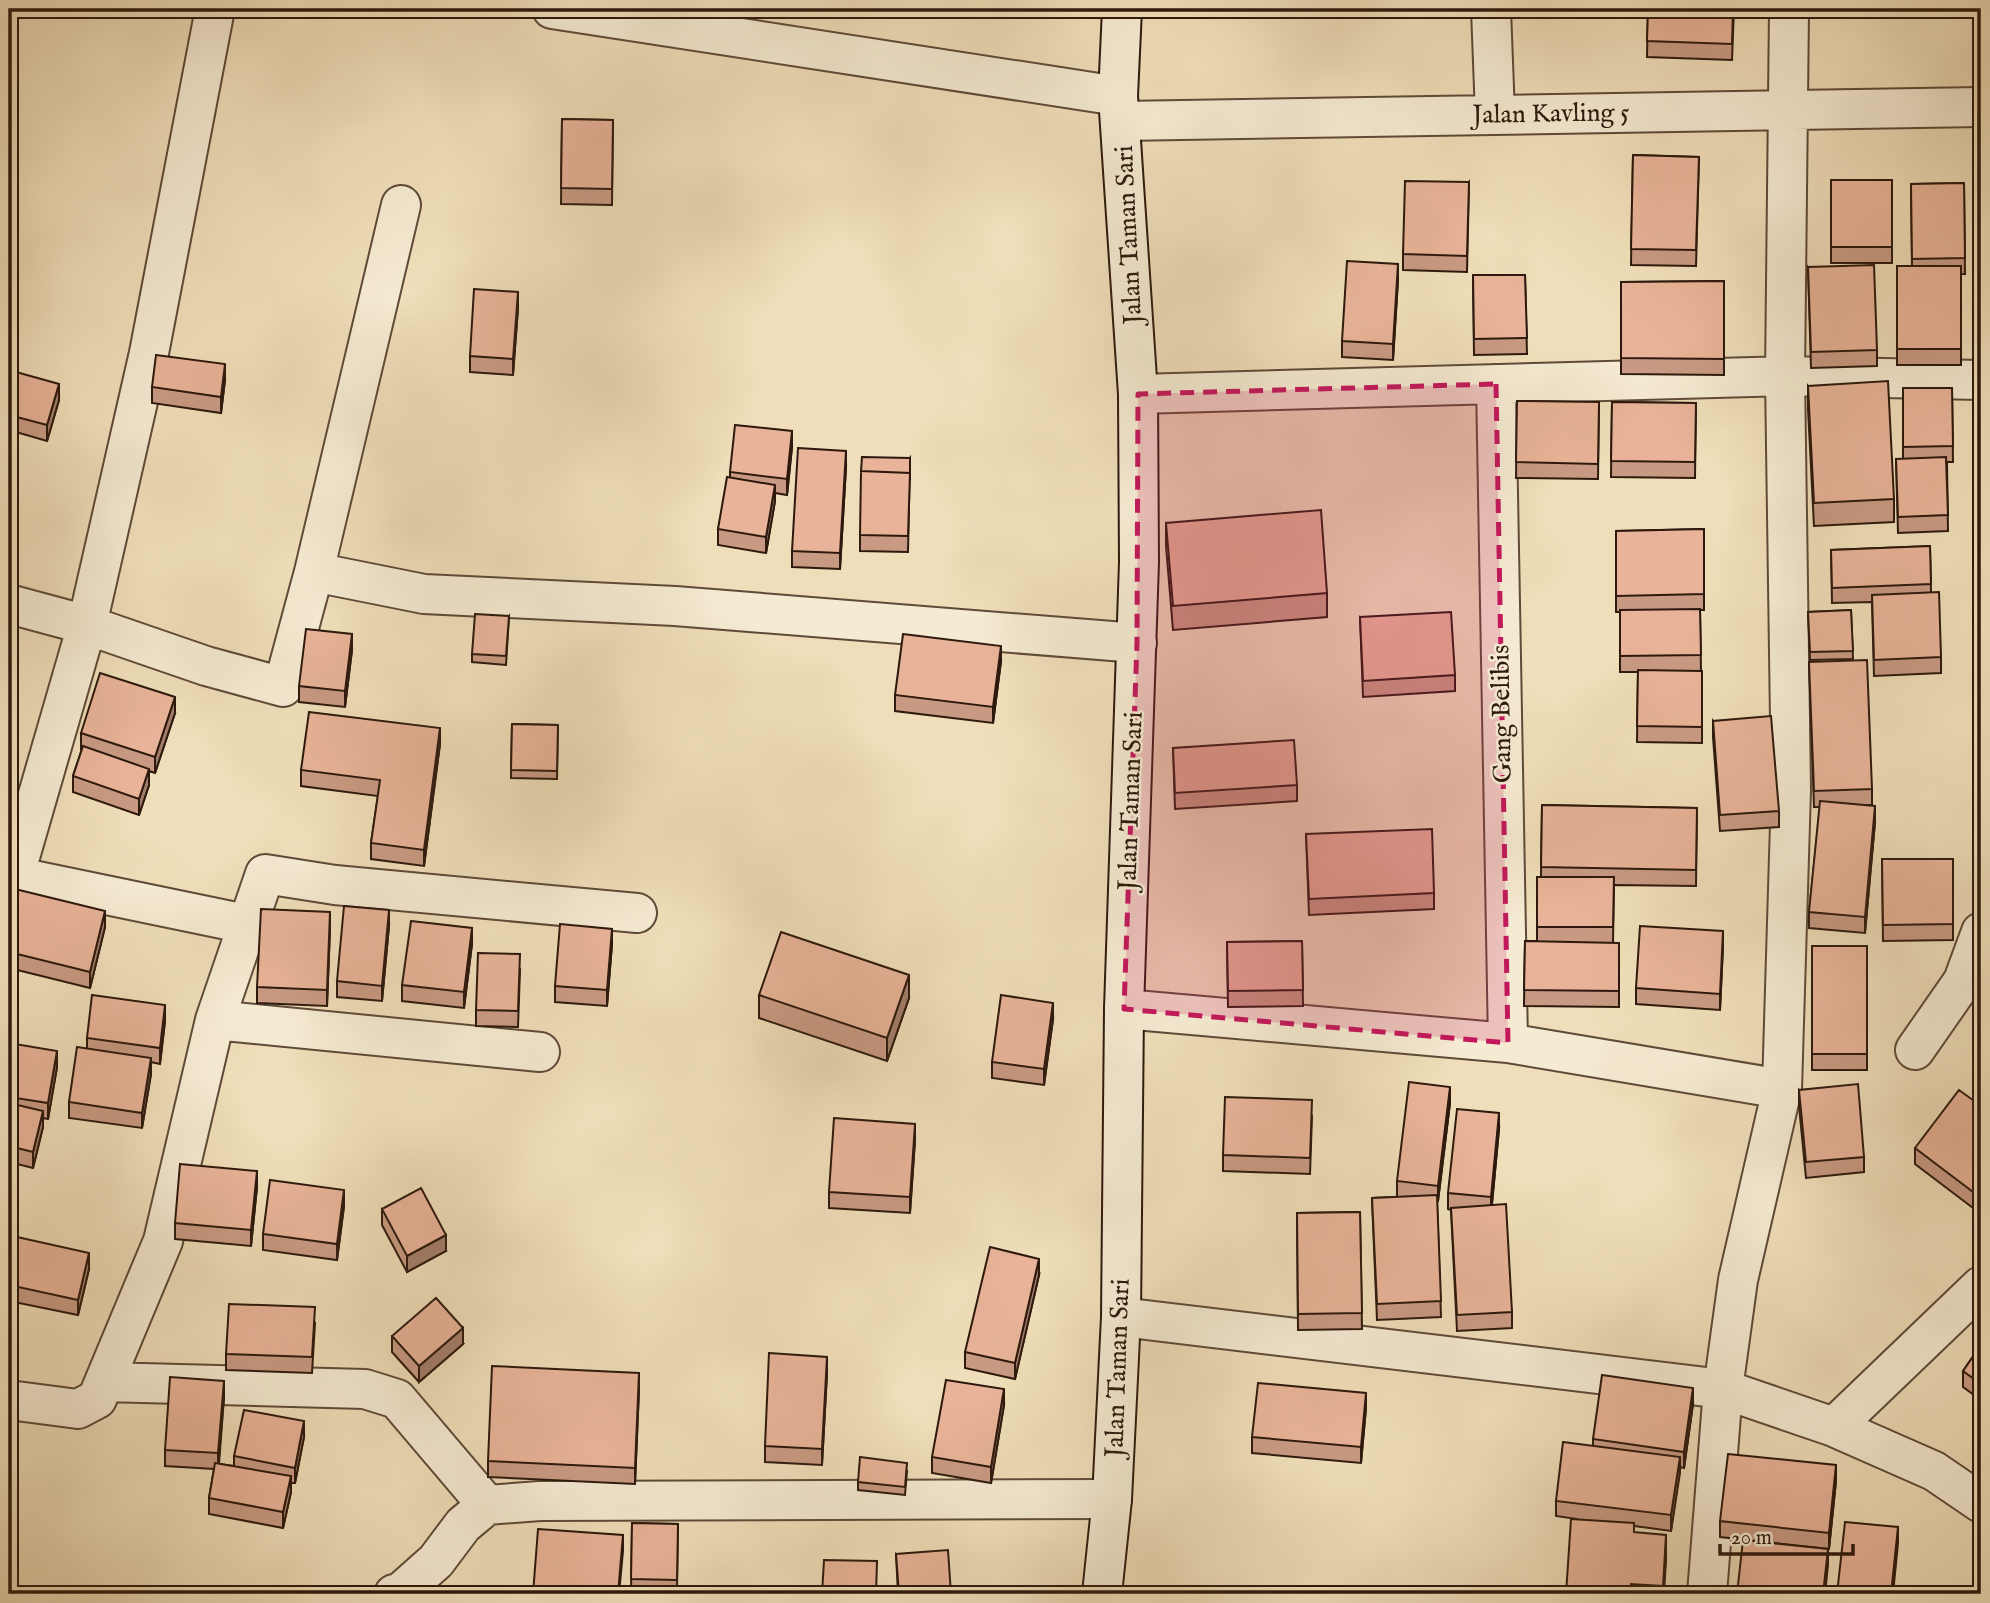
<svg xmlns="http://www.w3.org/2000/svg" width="1990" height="1603" font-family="'IM FELL English',serif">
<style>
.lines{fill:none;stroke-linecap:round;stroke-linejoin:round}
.street-casing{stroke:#5e4a38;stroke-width:42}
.secondary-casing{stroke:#2d190d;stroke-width:42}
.street{stroke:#f5ead2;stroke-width:38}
.secondary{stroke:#f5ead2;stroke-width:38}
.wall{fill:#c89a83;stroke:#2d190d;stroke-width:2}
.shaded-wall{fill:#a27d6a;stroke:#2d190d;stroke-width:2}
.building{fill:#e8b398;stroke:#2d190d;stroke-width:2}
.marked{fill:#c2185b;fill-opacity:0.2;stroke:#c2185b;stroke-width:5;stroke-dasharray:14 9;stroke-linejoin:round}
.labels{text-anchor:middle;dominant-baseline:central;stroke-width:5;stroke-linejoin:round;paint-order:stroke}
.street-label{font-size:26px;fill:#2d190d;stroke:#f5ead2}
</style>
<rect width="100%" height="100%" fill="#efdeb9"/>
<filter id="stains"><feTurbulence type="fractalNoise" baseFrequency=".00286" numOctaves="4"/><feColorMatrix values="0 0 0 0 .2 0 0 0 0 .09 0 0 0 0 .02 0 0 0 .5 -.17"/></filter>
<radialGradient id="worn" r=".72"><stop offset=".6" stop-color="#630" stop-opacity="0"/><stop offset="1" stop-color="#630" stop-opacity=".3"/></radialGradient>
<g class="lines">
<defs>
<path id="street" d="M 215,9 L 149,353 L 87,625 L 206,666 L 283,687 L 314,572 L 424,594 L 675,606 L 1137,643
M 552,9 L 1118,96
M 1491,9 L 1495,115
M 1122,121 L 1981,107
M 1496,384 L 1508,1043
M 1138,394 L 1785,376 L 1981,380
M 314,572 L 401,205
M 9,604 L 87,625 L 9,895
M 14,876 L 246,924
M 1124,1009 L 1508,1043 L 1782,1089
M 215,1020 L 540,1052
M 1915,1050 L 1963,981 L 1981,932
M 1121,1317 L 1723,1389 L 1834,1427 L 1934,1471 L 1981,1503
M 104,1382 L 365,1389 L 397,1399 L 487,1505
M 9,1400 L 78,1409 L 97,1399 L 163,1241 L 215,1020 L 265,874 L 335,885 L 637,913
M 1834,1427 L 1981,1286
M 394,1594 L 400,1593 L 436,1561 L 463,1525 L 487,1505 L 540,1501 L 1112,1499
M 1707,1594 L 1723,1389 L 1738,1280 L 1782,1089 L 1791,790 L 1785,376 L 1789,9"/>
<path id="secondary" d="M 1102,1594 L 1112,1499 L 1121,1317 L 1124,1009 L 1139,562 L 1138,394 L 1118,96 L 1122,9"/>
</defs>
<use href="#street" class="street-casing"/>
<use href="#secondary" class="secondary-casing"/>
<use href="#street" class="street"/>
<use href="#secondary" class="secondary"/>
</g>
<path class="wall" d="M 1648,9 L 1734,9 L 1732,60 L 1647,57 Z
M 562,119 L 613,120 L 612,205 L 561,204 Z
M 1633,155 L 1699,157 L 1696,266 L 1631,265 Z
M 1831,180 L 1892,180 L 1892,263 L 1831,263 Z
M 1469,182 L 1467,272 L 1403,270 L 1403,254 Z
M 1964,183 L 1965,274 L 1961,274 L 1961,365 L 1897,365 L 1897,266 L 1912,266 L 1911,184 Z
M 1808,267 L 1877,350 L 1877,366 L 1811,368 Z
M 1473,275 L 1525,275 L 1527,354 L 1474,355 Z
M 1398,280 L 1393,360 L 1342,357 L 1342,341 Z
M 1724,281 L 1724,375 L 1621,374 L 1621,282 Z
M 518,308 L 513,375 L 470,372 L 470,356 Z
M 9,370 L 59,400 L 47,441 L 9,430 Z
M 225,380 L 221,413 L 152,403 L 152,387 Z
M 1808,386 L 1894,499 L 1894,522 L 1814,526 L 1808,409 Z
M 1903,388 L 1952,388 L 1953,462 L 1947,462 L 1948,531 L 1898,533 L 1896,459 L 1903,459 Z
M 1517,401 L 1599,402 L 1598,479 L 1516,478 Z
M 1612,402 L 1696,403 L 1695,478 L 1611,477 Z
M 792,447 L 787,495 L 775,493 L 775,501 L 766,553 L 718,545 L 718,529 L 730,478 L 730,472 Z
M 910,458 L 908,552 L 860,551 L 860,535 Z
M 846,467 L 840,569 L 792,567 L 792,551 Z
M 1166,523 L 1327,593 L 1327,617 L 1173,630 L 1166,546 Z
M 1704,529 L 1704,610 L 1700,610 L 1701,671 L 1702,671 L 1702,743 L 1637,742 L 1638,672 L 1620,672 L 1620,612 L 1616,612 L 1616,531 Z
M 1930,546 L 1931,592 L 1941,657 L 1941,673 L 1874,676 L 1872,602 L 1832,603 L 1831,550 Z
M 1851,610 L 1853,659 L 1810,660 L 1808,612 Z
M 509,616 L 506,665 L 472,662 L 472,654 Z
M 1360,617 L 1455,675 L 1455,691 L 1363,697 Z
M 352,650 L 345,707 L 299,702 L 299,686 Z
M 1001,661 L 993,723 L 895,711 L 895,695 Z
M 1809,662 L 1872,789 L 1872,805 L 1864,805 L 1875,822 L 1865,933 L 1809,928 L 1809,912 L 1820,807 L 1814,807 Z
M 175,713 L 155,773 L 149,771 L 149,785 L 139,815 L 73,792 L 73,776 L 82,749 L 81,749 L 81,733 Z
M 1713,721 L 1779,811 L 1779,827 L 1720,831 L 1713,737 Z
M 512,724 L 558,725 L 557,779 L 511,778 Z
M 440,744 L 424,866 L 371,859 L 371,843 L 378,796 L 301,786 L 301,770 Z
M 1173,748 L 1297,785 L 1297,801 L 1175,809 Z
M 1542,805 L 1697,808 L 1696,886 L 1614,885 L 1613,943 L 1619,943 L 1619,1007 L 1524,1006 L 1525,941 L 1537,941 L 1537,877 L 1541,877 Z
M 1306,834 L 1434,893 L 1434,909 L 1309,915 Z
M 1882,859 L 1953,859 L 1953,940 L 1883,941 Z
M 9,913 L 105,927 L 90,988 L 9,968 Z
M 389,926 L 382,1001 L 337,997 L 337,981 Z
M 330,928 L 327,1006 L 257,1003 L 257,987 Z
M 1302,941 L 1303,1006 L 1228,1007 L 1227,942 Z
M 472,944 L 464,1008 L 402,1001 L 402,985 Z
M 612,944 L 607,1006 L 555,1002 L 555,986 Z
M 1723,946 L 1720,1010 L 1636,1004 L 1636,988 Z
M 1812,946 L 1867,946 L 1867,1070 L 1812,1070 Z
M 520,970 L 518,1027 L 476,1026 L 476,1010 Z
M 759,995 L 909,998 L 887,1061 L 759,1018 Z
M 1053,1019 L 1044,1085 L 992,1078 L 992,1062 Z
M 165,1021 L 160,1064 L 151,1062 L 151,1074 L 142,1128 L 69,1118 L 69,1102 L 87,1049 L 87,1038 Z
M 9,1043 L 57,1067 L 48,1119 L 43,1118 L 43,1127 L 33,1168 L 9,1162 Z
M 1799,1090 L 1864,1157 L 1864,1172 L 1806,1178 L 1799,1106 Z
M 1450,1103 L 1438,1201 L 1437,1201 L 1441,1317 L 1377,1320 L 1372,1198 L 1397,1197 L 1397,1181 Z
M 1981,1106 L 1981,1214 L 1915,1164 L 1915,1148 Z
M 1312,1116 L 1310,1174 L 1223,1171 L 1223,1155 Z
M 1499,1129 L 1492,1205 L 1512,1312 L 1512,1328 L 1457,1331 L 1451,1210 L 1448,1209 L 1448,1193 Z
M 915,1140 L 910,1213 L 829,1208 L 829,1192 Z
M 257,1187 L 251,1246 L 175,1239 L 175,1223 Z
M 344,1206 L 337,1260 L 263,1250 L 263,1234 Z
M 382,1209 L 446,1251 L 407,1272 L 382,1225 Z
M 1360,1212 L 1362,1329 L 1298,1330 L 1297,1213 Z
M 89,1269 L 78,1315 L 9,1301 L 9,1274 Z
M 1039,1275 L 1015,1379 L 965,1368 L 965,1352 Z
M 315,1323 L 312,1373 L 226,1370 L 226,1354 Z
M 392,1336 L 463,1344 L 419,1382 L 392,1352 Z
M 1981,1345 L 1981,1400 L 1963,1387 L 1963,1371 Z
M 827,1373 L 822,1465 L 765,1462 L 765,1446 Z
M 639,1389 L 635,1484 L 488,1477 L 488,1461 Z
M 224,1397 L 219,1464 L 234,1466 L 234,1456 L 304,1437 L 295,1483 L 291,1483 L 291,1492 L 283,1528 L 209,1514 L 209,1498 L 214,1469 L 165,1466 L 165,1450 Z
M 1693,1404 L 1684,1468 L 1680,1467 L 1671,1531 L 1634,1526 L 1634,1532 L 1666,1558 L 1664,1594 L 1566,1594 L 1577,1519 L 1556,1516 L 1556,1501 L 1593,1446 L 1593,1439 Z
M 1004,1405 L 991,1483 L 932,1473 L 932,1457 Z
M 1366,1408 L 1361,1463 L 1252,1453 L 1252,1437 Z
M 907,1471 L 905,1495 L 858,1490 L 858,1482 Z
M 1836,1481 L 1829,1549 L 1720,1537 L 1720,1521 Z
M 632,1523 L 678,1524 L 677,1591 L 695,1594 L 631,1594 Z
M 896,1554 L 951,1594 L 898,1594 Z"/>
<path class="shaded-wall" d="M 1398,264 L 1398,280 L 1393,360 L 1393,344 Z
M 518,292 L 518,308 L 513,375 L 513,359 Z
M 225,364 L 225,380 L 221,413 L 221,397 Z
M 59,384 L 59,400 L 47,441 L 47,425 Z
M 792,431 L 792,447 L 787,495 L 787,479 Z
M 846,451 L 846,467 L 840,569 L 840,553 Z
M 775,485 L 775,501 L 766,553 L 766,537 Z
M 352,634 L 352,650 L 345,707 L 345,691 Z
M 1001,646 L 1001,661 L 993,723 L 993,707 Z
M 175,697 L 175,713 L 155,773 L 155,757 Z
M 440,728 L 440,744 L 424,866 L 424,850 Z
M 149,769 L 149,785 L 139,815 L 139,799 Z
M 1875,806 L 1875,822 L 1865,933 L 1865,917 Z
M 389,910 L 389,926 L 382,1001 L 382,986 Z
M 105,911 L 105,927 L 90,988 L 90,972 Z
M 330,912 L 330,928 L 327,1006 L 327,990 Z
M 472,928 L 472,944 L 464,1008 L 464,992 Z
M 612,929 L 612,944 L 607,1006 L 607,990 Z
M 1723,931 L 1723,946 L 1720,1010 L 1720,994 Z
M 909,975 L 909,998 L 887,1061 L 887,1038 Z
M 1053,1003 L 1053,1019 L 1044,1085 L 1044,1069 Z
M 165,1005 L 165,1021 L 160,1064 L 160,1048 Z
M 57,1051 L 57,1067 L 48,1119 L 48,1103 Z
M 151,1058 L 151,1074 L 142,1128 L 142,1113 Z
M 1450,1087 L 1450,1103 L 1438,1201 L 1438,1186 Z
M 43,1111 L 43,1127 L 33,1168 L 33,1152 Z
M 1499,1113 L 1499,1129 L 1491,1213 L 1491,1197 Z
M 915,1124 L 915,1140 L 910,1213 L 910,1197 Z
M 257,1171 L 257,1187 L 251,1246 L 251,1230 Z
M 344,1190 L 344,1206 L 337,1260 L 337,1244 Z
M 446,1235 L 446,1251 L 407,1272 L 407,1256 Z
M 89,1253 L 89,1269 L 78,1315 L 78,1300 Z
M 1039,1259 L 1039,1275 L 1015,1379 L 1015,1363 Z
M 463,1328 L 463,1344 L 419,1382 L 419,1366 Z
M 827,1357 L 827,1373 L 822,1465 L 822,1449 Z
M 639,1373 L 639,1389 L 635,1484 L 635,1468 Z
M 224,1381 L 224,1397 L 218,1469 L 218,1453 Z
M 1693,1388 L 1693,1404 L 1684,1468 L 1684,1452 Z
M 1004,1389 L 1004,1405 L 991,1483 L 991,1467 Z
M 1366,1393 L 1366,1408 L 1361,1463 L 1361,1447 Z
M 304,1421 L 304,1437 L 295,1483 L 295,1468 Z
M 1680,1457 L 1680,1473 L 1671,1531 L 1671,1515 Z
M 1836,1465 L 1836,1481 L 1829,1549 L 1829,1533 Z
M 291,1476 L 291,1492 L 283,1528 L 283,1512 Z
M 1898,1527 L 1898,1543 L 1893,1594 L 1891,1594 Z
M 623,1535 L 623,1551 L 619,1594 L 618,1594 Z
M 1666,1535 L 1666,1558 L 1663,1594 L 1663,1586 Z
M 1828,1549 L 1828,1565 L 1825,1594 L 1823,1594 Z"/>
<path class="building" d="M 1648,9 L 1733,9 L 1732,44 L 1647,41 Z
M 562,119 L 613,120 L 612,189 L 561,188 Z
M 1633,155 L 1699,157 L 1696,250 L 1631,249 Z
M 1831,180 L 1892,180 L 1892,247 L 1831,247 Z
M 1405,181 L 1469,182 L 1467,256 L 1403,254 Z
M 1964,183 L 1965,258 L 1912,259 L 1911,184 Z
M 1979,186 L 1981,186 L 1981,224 Z
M 1347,261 L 1398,264 L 1393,344 L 1342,341 Z
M 1874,265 L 1877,350 L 1811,352 L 1808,267 Z
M 1897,266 L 1961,266 L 1961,349 L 1897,349 Z
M 1473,275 L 1525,275 L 1527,338 L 1474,339 Z
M 1724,281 L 1724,359 L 1621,358 L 1621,282 Z
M 474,289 L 518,292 L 513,359 L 470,356 Z
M 156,355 L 225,364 L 221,397 L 152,387 Z
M 9,370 L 59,384 L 47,425 L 9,415 Z
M 1888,381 L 1894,499 L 1814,503 L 1808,386 Z
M 1903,388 L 1952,388 L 1953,446 L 1903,447 Z
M 1517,401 L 1599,402 L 1598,464 L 1516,462 Z
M 1612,402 L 1696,403 L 1695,462 L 1611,461 Z
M 735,425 L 792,431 L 787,479 L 730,472 Z
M 798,448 L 846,451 L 840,553 L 792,551 Z
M 862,457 L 910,458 L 910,480 L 910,473 L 861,471 Z
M 1946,457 L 1948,515 L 1898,517 L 1896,459 Z
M 861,471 L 910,473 L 908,536 L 860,535 Z
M 727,477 L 775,485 L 766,537 L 718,529 Z
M 1321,510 L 1327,593 L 1173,606 L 1166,523 Z
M 1704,529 L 1704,594 L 1616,596 L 1616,531 Z
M 1930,546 L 1931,584 L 1832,588 L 1831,550 Z
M 1939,592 L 1941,657 L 1874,660 L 1872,595 Z
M 1700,609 L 1701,655 L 1620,656 L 1620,610 Z
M 1851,610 L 1853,651 L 1810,652 L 1808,612 Z
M 1451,612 L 1455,675 L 1363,681 L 1360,617 Z
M 475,614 L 509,616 L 506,656 L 472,654 Z
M 306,629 L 352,634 L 345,691 L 299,686 Z
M 903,634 L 1001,646 L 993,707 L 895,695 Z
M 1867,660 L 1872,789 L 1814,791 L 1809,662 Z
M 1638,670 L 1702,671 L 1702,727 L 1637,726 Z
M 100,673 L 175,697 L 155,757 L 81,733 Z
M 309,712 L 440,728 L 424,850 L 371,843 L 380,780 L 301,770 Z
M 1771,716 L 1779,811 L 1720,815 L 1713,721 Z
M 512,724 L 558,725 L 557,771 L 511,770 Z
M 1294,740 L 1297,785 L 1175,793 L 1173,748 Z
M 83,746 L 149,769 L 139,799 L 73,776 Z
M 1820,801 L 1875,806 L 1865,917 L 1809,912 Z
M 1542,805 L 1697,808 L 1696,870 L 1541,867 Z
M 1432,829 L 1434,893 L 1309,899 L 1306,834 Z
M 1882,859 L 1953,859 L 1953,924 L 1883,925 Z
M 1537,877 L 1614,877 L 1613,927 L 1537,927 Z
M 15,889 L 105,911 L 90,972 L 9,952 L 9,913 Z
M 344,906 L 389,910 L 382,986 L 337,981 Z
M 261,909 L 330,912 L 327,990 L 257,987 Z
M 411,921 L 472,928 L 464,992 L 402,985 Z
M 560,924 L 612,929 L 607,990 L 555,986 Z
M 1640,926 L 1723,931 L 1720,994 L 1636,988 Z
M 781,932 L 909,975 L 887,1038 L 759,995 Z
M 1302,941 L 1303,990 L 1228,991 L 1227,942 Z
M 1525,941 L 1619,943 L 1619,991 L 1524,990 Z
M 1812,946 L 1867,946 L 1867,1054 L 1812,1054 Z
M 478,953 L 520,954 L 518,1011 L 476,1010 Z
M 92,995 L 165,1005 L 160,1048 L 87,1038 Z
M 1001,995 L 1053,1003 L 1044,1069 L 992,1062 Z
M 9,1043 L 57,1051 L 48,1103 L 9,1097 Z
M 77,1047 L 151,1058 L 142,1113 L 69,1102 Z
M 1409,1082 L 1450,1087 L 1438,1186 L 1397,1181 Z
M 1858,1084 L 1864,1157 L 1806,1162 L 1799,1090 Z
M 1959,1090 L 1981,1106 L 1981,1198 L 1915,1148 Z
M 1225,1097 L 1312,1100 L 1310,1158 L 1223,1155 Z
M 9,1103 L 43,1111 L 33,1152 L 9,1146 Z
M 1457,1109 L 1499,1113 L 1491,1197 L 1448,1193 Z
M 834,1118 L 915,1124 L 910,1197 L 829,1192 Z
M 180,1164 L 257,1171 L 251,1230 L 175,1223 Z
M 270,1180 L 344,1190 L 337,1244 L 263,1234 Z
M 421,1188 L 446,1235 L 407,1256 L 382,1209 Z
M 1437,1195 L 1441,1301 L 1377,1304 L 1372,1198 Z
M 1506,1204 L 1512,1312 L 1457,1315 L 1451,1208 Z
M 1360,1212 L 1362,1313 L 1298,1314 L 1297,1213 Z
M 17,1237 L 89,1253 L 78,1300 L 9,1285 L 9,1274 Z
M 990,1247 L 1039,1259 L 1015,1363 L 965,1352 Z
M 436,1298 L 463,1328 L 419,1366 L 392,1336 Z
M 229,1304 L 315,1307 L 312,1357 L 226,1354 Z
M 1981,1345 L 1981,1384 L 1963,1371 Z
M 769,1353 L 827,1357 L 822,1449 L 765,1446 Z
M 492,1366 L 639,1373 L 635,1468 L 488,1461 Z
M 1602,1375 L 1693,1388 L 1684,1452 L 1593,1439 Z
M 170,1377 L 224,1381 L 218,1453 L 165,1450 Z
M 946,1380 L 1004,1389 L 991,1467 L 932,1457 Z
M 1258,1383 L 1366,1393 L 1361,1447 L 1252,1437 Z
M 244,1410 L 304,1421 L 295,1468 L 234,1456 Z
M 1563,1442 L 1680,1457 L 1671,1515 L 1556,1501 Z
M 1728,1454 L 1836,1465 L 1829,1533 L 1720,1521 Z
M 860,1457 L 907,1463 L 905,1487 L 858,1482 Z
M 215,1463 L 291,1476 L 283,1512 L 209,1498 Z
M 1571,1519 L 1634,1523 L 1634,1532 L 1666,1535 L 1663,1586 L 1631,1584 L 1630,1594 L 1566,1594 Z
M 1845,1522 L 1898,1527 L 1891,1594 L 1837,1594 Z
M 632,1523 L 678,1524 L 677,1580 L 631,1579 Z
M 538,1529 L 623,1535 L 618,1594 L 533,1594 Z
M 1743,1540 L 1828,1549 L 1823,1594 L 1737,1594 Z
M 948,1550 L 951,1594 L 899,1594 L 896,1554 Z
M 824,1560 L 877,1561 L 876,1594 L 822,1594 Z
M 637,1591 L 695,1591 L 695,1594 L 637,1594 Z"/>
<path class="marked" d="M 1496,384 L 1508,1043 L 1124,1009 L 1137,643 L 1138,394 Z"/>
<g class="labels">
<g class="street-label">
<text transform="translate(1551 114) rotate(-1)">Jalan Kavling 5</text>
<text transform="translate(1129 235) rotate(-93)">Jalan Taman Sari</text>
<text transform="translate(1502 714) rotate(-91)">Gang Belibis</text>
<text transform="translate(1131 801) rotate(-88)">Jalan Taman Sari</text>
<text transform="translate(1118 1368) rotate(-88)">Jalan Taman Sari</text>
</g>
</g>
<rect width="1990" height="1603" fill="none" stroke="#efdeb9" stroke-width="35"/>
<rect x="10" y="10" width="1969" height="1582" fill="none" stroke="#2d190d" stroke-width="3.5"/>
<rect x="18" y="18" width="1955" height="1568" fill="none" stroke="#2d190d" stroke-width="2"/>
<path d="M1720 1544v10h133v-10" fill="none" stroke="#2d190d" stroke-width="3.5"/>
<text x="1731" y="1544" font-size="21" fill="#2d190d" stroke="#f5ead2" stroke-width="5" paint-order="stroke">20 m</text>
<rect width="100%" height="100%" filter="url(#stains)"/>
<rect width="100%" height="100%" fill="url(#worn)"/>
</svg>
